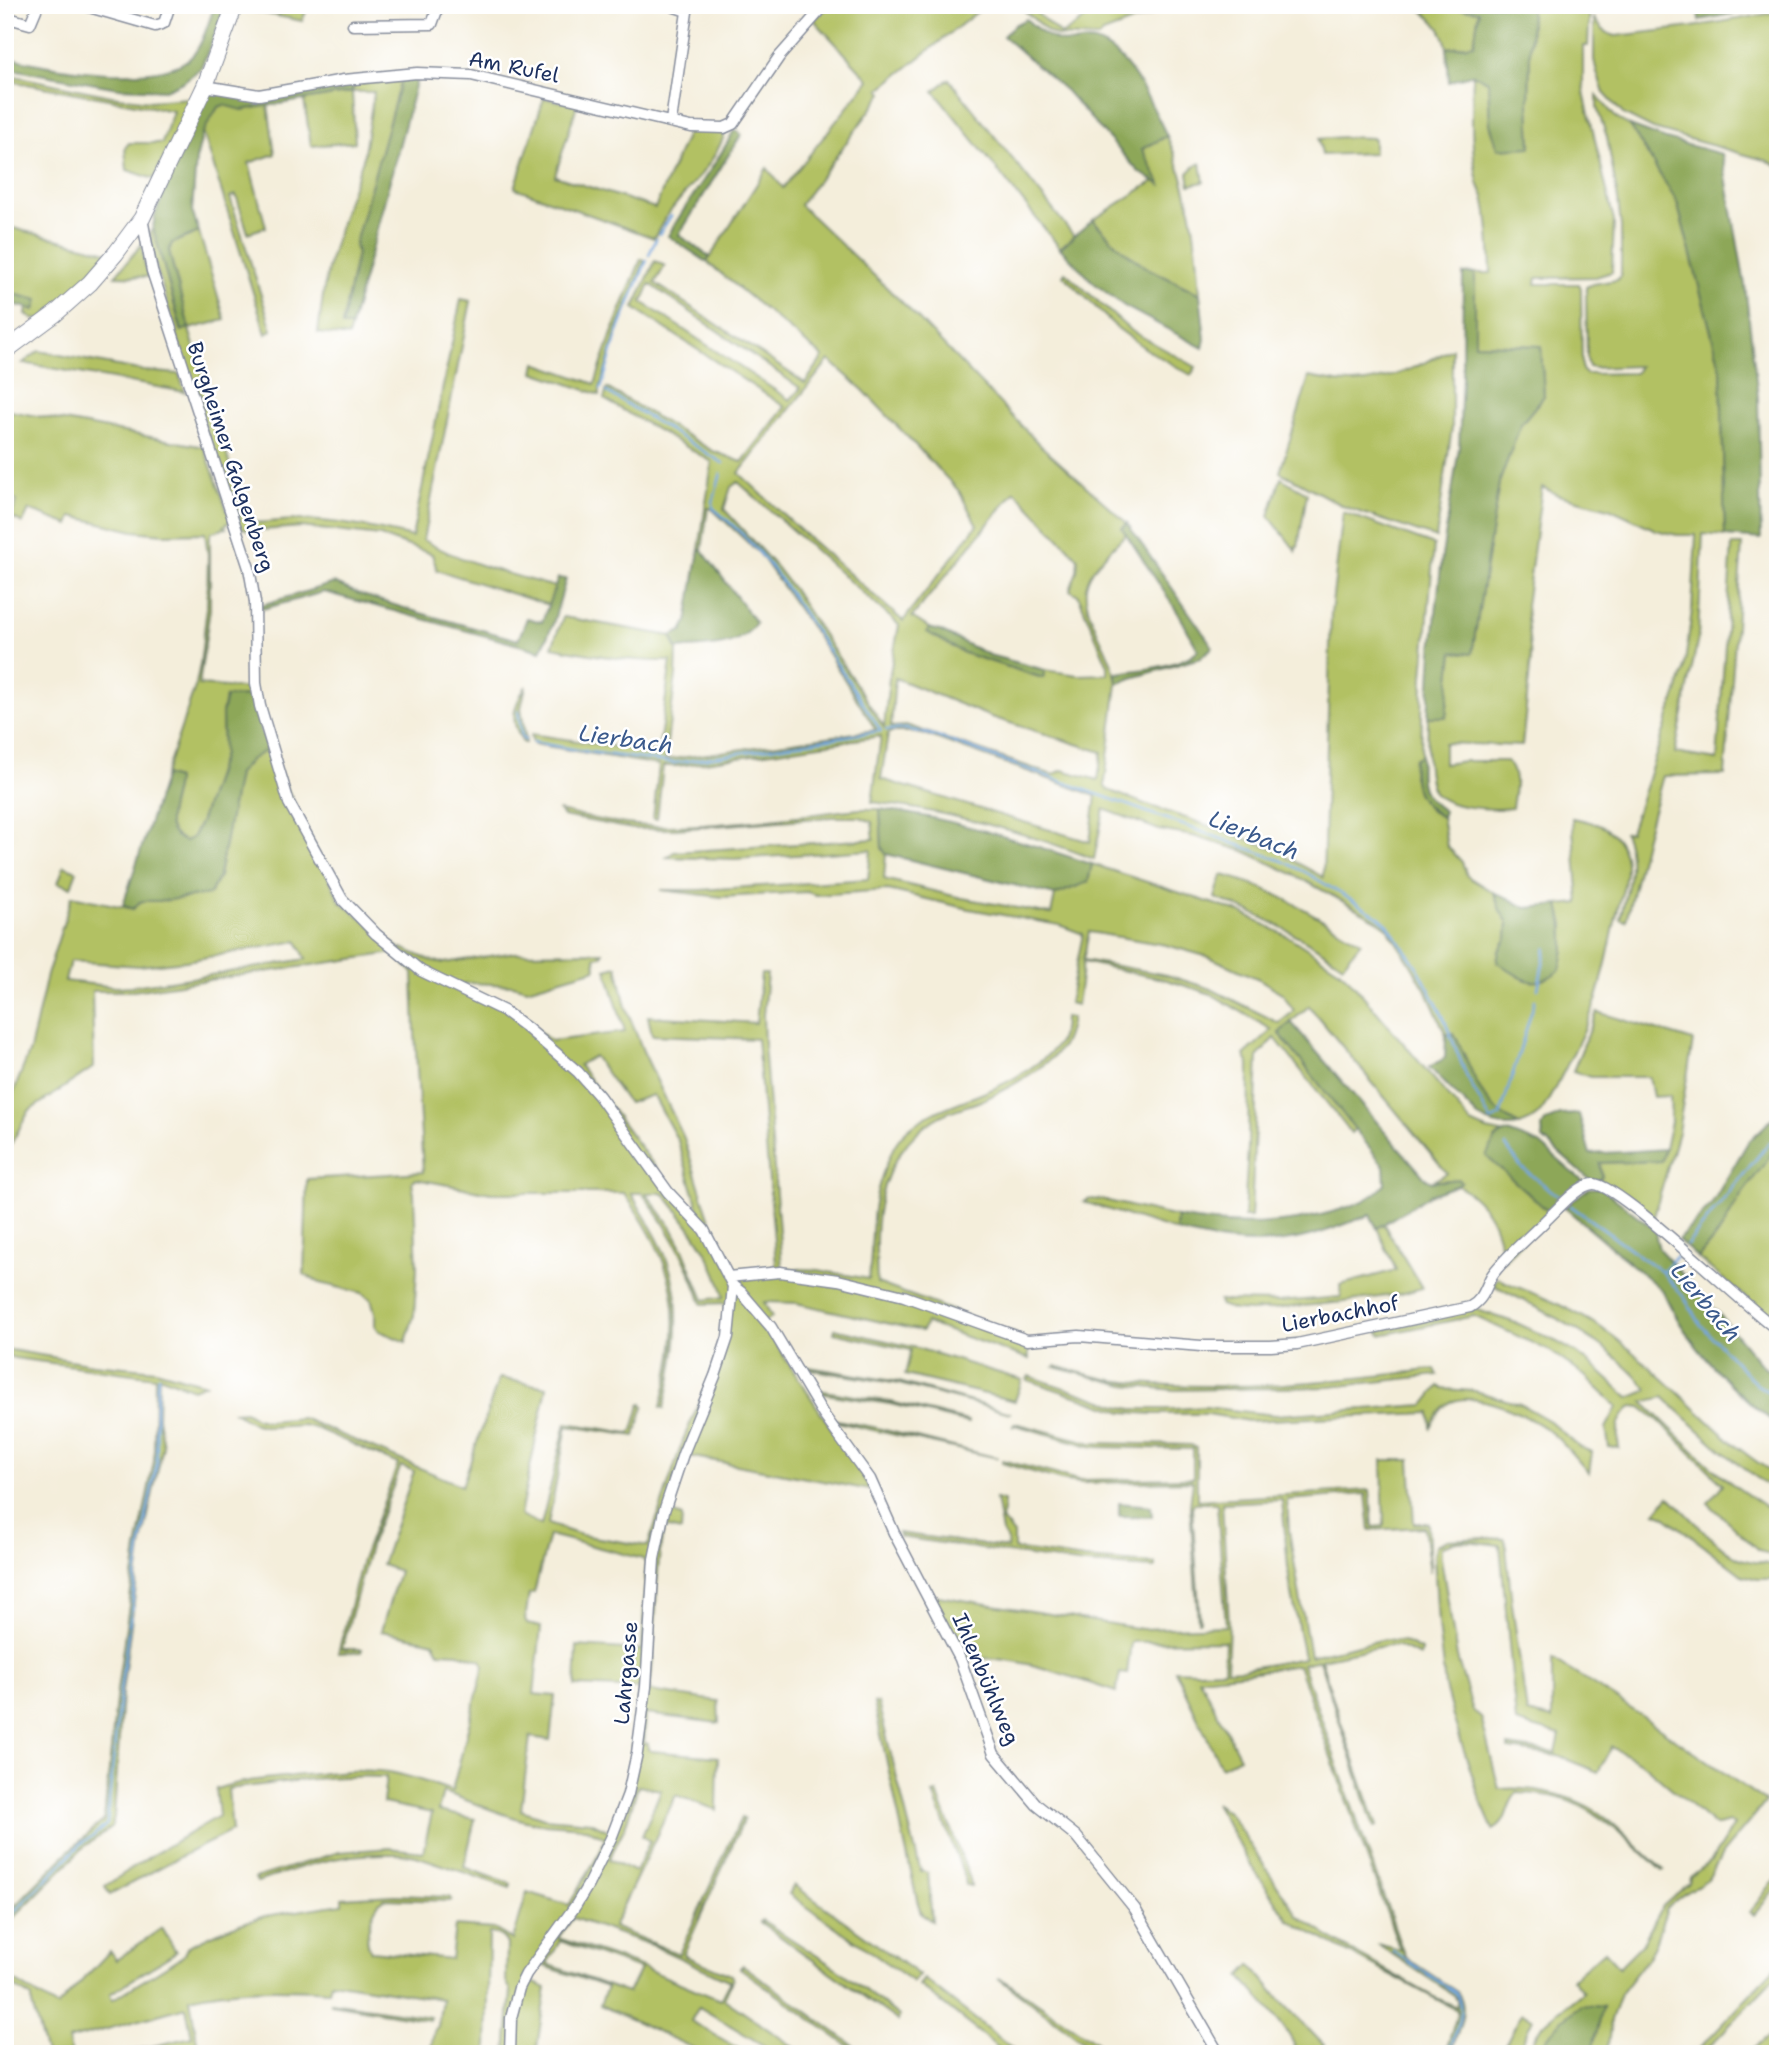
<svg xmlns="http://www.w3.org/2000/svg" width="1783" height="2059" font-family="'Shantell Sans',sans-serif">
<style>
.green{fill:#b2c163;stroke:#667860;stroke-width:2;fill-rule:evenodd}
.forest{fill:#8da759;stroke:#546b5c;stroke-width:2}
.lines{fill:none;stroke-linecap:round;stroke-linejoin:round}
.stream{stroke:#74a7e0;stroke-width:2.5}
.street-casing{stroke:#888e9c;stroke-width:13}
.secondary-casing{stroke:#888e9c;stroke-width:18}
.street{stroke:#fff;stroke-width:10}
.secondary{stroke:#fff;stroke-width:16}
.labels{text-anchor:middle;dominant-baseline:central;stroke-width:5;stroke-linejoin:round;paint-order:stroke}
.street-label{font-size:21px;fill:#1b2f5e;stroke:#fff}
.water-label{font-size:23px;font-style:italic;fill:#3a598c;stroke:#fff}
</style>
<rect width="100%" height="100%" fill="#fff"/>
<filter id="ink" filterUnits="userSpaceOnUse"><feTurbulence type="fractalNoise" baseFrequency=".0143" numOctaves="2"/><feDisplacementMap in="SourceGraphic" scale="14" xChannelSelector="R" yChannelSelector="G"/><feConvolveMatrix kernelMatrix="1 2 1 2 8 2 1 2 1" color-interpolation-filters="sRGB"/></filter>
<filter id="wash" filterUnits="userSpaceOnUse"><feTurbulence type="fractalNoise" baseFrequency=".00686" numOctaves="4" result="noise"/><feDisplacementMap in="SourceGraphic" scale="28" xChannelSelector="R" yChannelSelector="G"/><feGaussianBlur stdDeviation="1.57" result="paint"/><feColorMatrix in="noise" values="0 0 0 0 0 0 0 0 0 0 0 0 0 0 0 0 0 1.4 0 .05"/><feComposite in="paint" operator="in"/></filter>
<g filter="url(#wash)">
<rect width="100%" height="100%" fill="#f4eedb"/>
<path class="green" d="M 245,5 L 309,5 L 302,21 L 243,9 Z
M 829,5 L 986,5 L 880,89 L 883,93 L 800,205 L 906,306 L 1040,445 L 1127,523 L 1122,528 L 1126,534 C 1077,582 1076,587 1105,648 C 1110,660 1116,671 1117,684 L 1105,781 L 1105,787 L 1108,790 L 1145,804 L 1285,852 L 1287,857 L 1323,877 L 1331,613 L 1343,512 L 1434,545 L 1423,677 L 1421,755 L 1414,759 L 1413,777 L 1429,810 L 1442,817 L 1447,846 L 1462,862 L 1467,876 L 1494,893 L 1500,910 L 1508,923 L 1507,938 L 1499,951 L 1564,952 L 1564,925 L 1559,905 L 1579,903 L 1572,818 C 1596,822 1618,828 1625,856 C 1629,874 1621,896 1617,913 C 1610,943 1605,973 1596,1001 C 1586,1028 1573,1054 1560,1079 C 1553,1091 1547,1105 1538,1115 C 1532,1120 1526,1123 1519,1125 C 1481,1107 1472,1074 1457,1039 L 1453,1033 L 1446,1035 L 1427,992 L 1408,960 L 1387,928 L 1377,920 L 1291,873 L 1244,851 L 1193,836 L 1159,830 L 1104,809 L 1094,859 C 1023,831 947,812 872,802 L 881,736 L 677,766 L 663,766 L 657,819 L 653,819 L 659,765 L 533,744 L 531,734 L 658,753 L 671,661 C 630,662 592,655 552,647 L 563,617 L 671,636 L 677,649 L 676,676 L 665,757 L 666,760 L 876,730 L 823,645 L 760,554 L 712,509 L 708,508 L 702,550 L 699,550 L 712,462 L 604,399 L 607,388 L 713,451 L 742,462 L 785,407 L 634,308 L 655,261 L 665,266 L 655,283 L 805,383 L 823,357 L 707,262 L 767,168 L 783,188 L 869,80 L 814,20 ZM 650,284 L 800,388 L 800,389 L 790,400 L 642,302 ZM 829,360 L 863,390 L 959,491 L 977,525 L 903,621 L 802,532 L 739,473 ZM 738,482 L 899,625 L 889,678 L 884,727 L 793,589 L 776,567 L 724,509 L 731,487 ZM 1015,491 L 1078,558 L 1077,571 L 1070,590 L 1078,595 L 1108,666 L 1108,674 L 1078,675 L 1045,670 L 1042,678 L 964,653 L 928,632 L 929,628 L 912,617 ZM 895,678 L 991,717 L 1102,752 L 1098,780 L 1062,770 L 1053,775 L 909,726 L 891,727 ZM 891,732 L 909,732 L 927,735 L 1096,796 L 1090,842 L 881,779 L 888,734 Z
M 1018,5 L 1028,5 L 1061,35 L 1106,5 L 1177,5 L 1103,33 L 1098,38 L 1056,36 L 1048,32 Z
M 1413,5 L 1431,5 L 1479,11 L 1474,44 L 1447,48 C 1444,27 1430,16 1413,5 Z
M 1531,5 L 1590,5 L 1588,46 L 1583,46 L 1583,84 L 1585,97 L 1614,221 L 1612,272 L 1596,277 L 1537,278 L 1536,284 L 1579,284 L 1581,288 L 1582,370 L 1586,374 L 1635,373 L 1639,366 L 1593,368 L 1589,367 L 1587,360 L 1586,287 L 1593,284 L 1617,280 L 1621,276 L 1621,227 L 1618,200 L 1607,137 L 1597,108 L 1597,95 L 1616,118 L 1630,126 L 1677,202 L 1721,370 L 1725,536 L 1703,534 L 1698,638 L 1675,753 L 1717,760 L 1732,545 L 1742,545 L 1725,775 L 1663,776 L 1646,836 L 1626,921 L 1620,919 C 1627,891 1637,861 1624,833 L 1630,832 L 1684,671 L 1692,610 L 1696,535 L 1677,535 L 1656,530 L 1609,508 L 1558,495 L 1542,487 L 1526,606 L 1531,659 L 1522,746 L 1444,743 L 1444,764 L 1464,761 L 1507,761 C 1520,775 1514,791 1512,808 C 1494,810 1445,809 1434,792 C 1424,776 1428,736 1428,717 L 1446,716 L 1453,651 L 1472,654 L 1499,483 L 1521,424 L 1544,396 L 1541,346 L 1475,344 L 1475,273 L 1491,273 C 1490,249 1490,221 1484,197 C 1482,192 1479,187 1478,182 C 1470,147 1472,109 1473,74 L 1488,81 L 1490,124 L 1531,147 L 1529,103 Z
M 1778,12 L 1778,166 L 1768,161 L 1653,129 L 1623,114 L 1604,93 L 1597,73 L 1594,60 L 1594,18 C 1599,27 1605,34 1616,36 L 1692,27 Z
M 5,74 L 111,96 L 149,101 L 188,98 L 183,119 L 154,179 L 127,170 L 125,148 L 129,143 L 162,143 L 173,111 L 5,80 Z
M 401,79 L 355,244 L 357,253 L 342,325 L 351,326 L 348,337 L 318,333 L 324,288 L 330,260 L 347,203 L 363,159 L 374,92 L 352,92 L 355,142 L 311,146 L 304,100 L 352,92 L 354,82 Z
M 949,79 L 1074,236 L 1060,248 L 934,91 Z
M 544,98 L 577,105 L 555,176 L 655,208 L 689,129 L 726,131 C 712,169 691,183 669,213 C 663,221 659,230 654,238 L 515,188 Z
M 224,105 L 242,110 L 268,105 L 275,154 L 249,163 L 266,227 L 248,233 L 236,195 L 230,197 L 272,330 L 266,334 L 203,132 L 218,107 Z
M 1167,136 C 1190,186 1197,240 1200,294 L 1145,267 L 1117,245 L 1093,220 L 1154,181 L 1160,184 L 1142,149 Z
M 1343,137 L 1374,138 L 1374,153 L 1322,155 L 1319,139 Z
M 1201,163 L 1204,182 L 1190,185 L 1188,173 L 1194,167 Z
M 5,226 L 108,252 L 83,282 L 41,320 L 33,319 L 26,314 L 27,308 L 35,310 L 37,300 L 5,292 Z
M 153,228 L 181,330 L 189,328 L 169,251 L 172,243 L 199,232 L 225,320 L 189,329 L 247,522 C 266,524 283,519 302,520 C 339,521 376,528 412,537 L 461,299 L 471,301 L 423,540 C 461,562 513,575 555,587 L 548,605 L 437,570 L 432,554 L 380,536 L 301,527 L 251,531 L 240,527 L 211,447 L 155,263 L 150,233 Z
M 142,244 L 145,268 L 149,277 L 115,276 Z
M 641,259 L 645,260 L 617,331 L 600,389 L 600,395 L 534,372 L 536,363 L 595,384 L 615,324 Z
M 1065,272 L 1130,330 L 1196,367 L 1191,375 L 1146,349 L 1116,327 L 1063,275 Z
M 1452,349 L 1452,428 L 1436,538 L 1345,507 L 1280,472 L 1309,377 C 1323,379 1339,384 1353,383 C 1388,382 1421,365 1452,349 Z
M 39,351 L 144,371 L 179,374 L 185,392 L 23,363 Z
M 5,410 L 204,447 L 231,521 L 224,526 L 226,528 L 212,532 L 210,536 L 210,609 L 199,685 L 253,689 L 253,696 L 225,697 L 222,713 L 223,754 L 200,823 L 192,838 L 185,841 C 155,830 176,802 176,779 L 165,775 L 196,684 L 200,664 L 207,607 L 208,554 L 205,533 L 163,534 L 133,531 L 76,517 L 72,517 L 69,525 L 29,510 L 23,523 L 11,517 L 17,501 L 5,495 Z
M 1281,478 L 1307,493 L 1298,547 L 1296,547 L 1296,551 L 1269,516 Z
M 526,686 L 521,708 L 526,743 L 523,743 C 509,720 513,707 526,686 Z
M 268,749 L 340,901 L 401,950 L 402,948 L 429,960 L 444,963 L 509,953 L 603,952 L 602,955 L 595,958 L 596,969 L 527,989 L 513,985 L 469,983 L 459,985 L 510,1009 L 551,1041 L 625,1032 L 606,969 L 617,966 L 626,1007 L 643,1051 L 684,1138 L 718,1246 L 729,1267 L 732,1269 L 771,1270 L 775,1267 L 776,1264 L 757,1039 L 652,1035 L 648,1016 L 756,1023 L 761,974 L 767,974 L 763,1015 L 764,1044 L 782,1268 L 818,1270 L 869,1279 C 874,1235 868,1206 887,1163 C 890,1157 892,1149 896,1143 C 914,1114 959,1104 988,1091 C 1009,1082 1046,1062 1058,1043 C 1063,1036 1064,1025 1064,1017 L 1071,1018 C 1069,1027 1068,1037 1063,1044 C 1056,1057 1043,1065 1032,1073 C 1017,1083 1001,1092 985,1099 C 968,1107 950,1109 935,1119 C 908,1135 888,1166 881,1197 C 874,1225 876,1254 877,1283 L 1016,1334 L 1015,1340 L 1028,1347 L 1029,1359 L 926,1323 L 922,1331 L 796,1303 L 764,1302 L 772,1317 L 762,1323 L 862,1475 L 870,1490 L 688,1456 L 668,1512 L 682,1517 L 681,1531 L 664,1527 C 653,1581 658,1637 649,1691 L 718,1701 L 719,1723 L 646,1714 L 644,1743 L 648,1744 L 648,1749 L 651,1751 L 718,1757 L 717,1810 L 676,1795 L 613,1927 L 679,1954 L 741,1818 L 744,1819 L 684,1953 L 685,1956 L 731,1975 L 733,1979 L 724,1999 L 804,2054 L 796,2054 L 785,2046 L 778,2054 L 699,2007 L 691,2021 L 748,2054 L 742,2054 L 729,2047 L 724,2054 L 706,2054 L 600,2005 L 607,1987 L 541,1965 L 530,1981 L 546,1988 L 536,2054 L 506,2054 L 511,1991 L 506,1981 L 507,1944 C 503,1936 498,1934 489,1933 L 487,2054 L 430,2054 L 434,2031 L 438,2026 L 442,1999 L 331,1982 L 329,1991 C 282,1988 237,1987 190,1998 L 199,2054 L 119,2054 L 192,2037 L 186,2007 L 68,2040 L 72,2054 L 46,2054 L 32,2005 L 32,1998 L 5,1981 L 5,1975 L 57,2007 L 110,1951 L 116,1960 L 162,1928 L 176,1952 L 110,1994 L 112,2000 L 183,1956 L 188,1946 L 227,1928 L 265,1916 L 342,1904 L 342,1898 L 394,1895 L 450,1897 L 452,1901 L 383,1899 C 372,1908 362,1939 371,1951 L 451,1959 L 455,1926 L 494,1929 L 513,1940 L 527,1892 L 569,1905 L 600,1852 L 605,1838 C 576,1819 557,1829 526,1821 C 498,1814 471,1801 443,1792 L 438,1811 L 475,1819 L 464,1867 L 511,1884 L 510,1888 L 416,1856 C 406,1853 395,1854 384,1854 C 337,1854 300,1867 257,1882 L 255,1878 L 339,1852 L 389,1848 L 423,1852 L 432,1813 L 383,1803 L 386,1777 C 333,1774 280,1783 228,1789 L 232,1831 L 170,1862 L 110,1895 L 105,1886 L 152,1855 L 219,1816 L 216,1789 C 243,1780 273,1778 302,1775 C 331,1773 361,1768 389,1772 C 411,1776 432,1784 452,1791 L 484,1666 L 481,1660 L 458,1653 L 439,1652 L 434,1642 L 381,1631 L 399,1571 L 382,1565 L 414,1471 L 401,1466 L 371,1543 L 342,1649 L 362,1649 L 361,1652 L 338,1653 L 362,1560 L 398,1464 L 318,1429 L 303,1425 L 268,1427 L 255,1424 L 234,1412 L 245,1411 L 256,1418 L 267,1421 L 302,1418 L 462,1486 L 499,1378 L 547,1387 L 520,1515 L 541,1525 L 566,1423 L 629,1433 L 633,1430 L 640,1405 L 642,1404 L 644,1406 L 635,1436 L 567,1426 L 548,1524 L 581,1535 L 648,1546 L 683,1440 L 713,1371 L 725,1331 L 725,1303 L 702,1304 C 689,1263 668,1226 642,1193 L 631,1193 C 640,1209 650,1224 658,1240 C 687,1294 678,1351 664,1408 L 661,1407 C 685,1314 680,1272 624,1193 L 491,1193 L 416,1179 L 412,1181 L 414,1194 L 417,1269 L 414,1315 L 406,1342 L 379,1331 L 375,1325 L 375,1313 L 371,1299 L 362,1293 L 320,1283 L 304,1274 L 307,1179 L 423,1172 L 415,1034 L 413,973 L 394,953 L 133,991 L 92,991 L 94,1067 L 29,1111 L 5,1155 L 5,1114 L 30,1050 L 47,975 L 72,896 L 133,909 L 140,902 L 144,901 L 162,901 L 210,894 L 219,876 L 238,774 L 250,760 ZM 297,941 L 306,959 L 199,977 L 132,986 L 116,987 L 65,981 L 70,961 L 139,966 L 186,961 ZM 594,1056 L 628,1103 L 653,1095 L 678,1141 L 700,1214 L 699,1217 L 671,1188 L 579,1065 ZM 646,1193 L 659,1193 L 664,1194 C 690,1226 714,1256 724,1297 L 704,1300 L 683,1249 L 672,1228 ZM 549,1535 L 639,1558 L 643,1559 L 646,1564 L 642,1650 L 577,1646 L 575,1686 L 640,1689 L 628,1780 L 609,1831 L 591,1822 L 544,1818 L 521,1810 L 530,1737 L 550,1740 L 555,1696 L 534,1694 L 541,1627 L 527,1624 L 525,1620 L 529,1594 L 534,1593 ZM 638,1786 L 661,1790 L 642,1836 L 650,1841 L 635,1872 L 609,1859 L 625,1827 ZM 573,1918 L 654,1946 L 730,1981 L 720,2000 L 635,1964 L 558,1938 ZM 560,1941 L 640,1969 L 628,1993 L 547,1964 Z
M 859,809 L 880,809 L 882,848 L 886,854 L 884,879 L 962,898 L 1051,914 L 1055,895 L 1088,882 L 1092,864 L 1242,913 L 1291,938 L 1338,969 L 1349,979 L 1471,1123 L 1487,1130 L 1502,1133 L 1495,1139 L 1551,1214 L 1504,1260 C 1496,1225 1490,1205 1458,1185 L 1461,1182 L 1445,1180 L 1431,1182 L 1447,1173 L 1309,1006 L 1279,1033 L 1355,1129 L 1351,1133 L 1275,1038 L 1258,1056 L 1251,1217 L 1244,1217 L 1248,1147 L 1249,1065 L 1244,1055 L 1272,1030 L 1211,994 L 1167,980 L 1083,962 L 1077,1005 L 1069,1003 L 1083,934 L 1059,925 L 969,909 L 888,890 L 816,895 L 807,892 L 722,897 L 661,890 L 701,890 L 868,879 L 871,850 L 735,859 L 667,857 L 674,852 L 874,839 L 872,822 L 860,817 L 831,817 L 675,829 L 633,829 L 563,816 L 559,811 C 591,818 623,826 655,826 C 724,827 792,816 859,809 ZM 1089,932 L 1166,945 L 1209,957 L 1259,979 L 1283,994 L 1294,1011 L 1279,1023 L 1211,989 L 1167,975 L 1083,960 Z
M 64,866 L 77,871 L 71,887 L 58,883 Z
M 1222,875 C 1269,885 1319,918 1361,942 L 1343,965 C 1303,937 1260,914 1215,898 Z
M 1597,1012 L 1693,1041 L 1678,1132 L 1653,1219 L 1599,1180 L 1602,1176 L 1599,1163 L 1662,1161 L 1671,1122 L 1670,1096 L 1653,1097 L 1649,1077 L 1590,1077 L 1573,1071 Z
M 1778,1145 L 1778,1258 L 1774,1266 L 1778,1269 L 1778,1325 L 1698,1258 L 1721,1230 L 1740,1197 Z
M 1089,1199 L 1104,1200 L 1177,1217 L 1176,1231 L 1084,1202 Z
M 1383,1223 L 1422,1288 L 1401,1294 L 1344,1302 L 1251,1311 L 1235,1310 L 1220,1305 L 1219,1301 L 1225,1301 L 1278,1302 L 1341,1297 L 1340,1285 L 1396,1270 L 1377,1228 Z
M 1498,1277 L 1503,1281 C 1540,1296 1580,1311 1613,1336 C 1644,1360 1673,1388 1702,1415 C 1725,1437 1749,1459 1778,1475 L 1778,1492 C 1735,1465 1700,1432 1664,1397 L 1643,1402 L 1710,1466 L 1735,1486 L 1778,1515 L 1778,1559 L 1757,1549 L 1708,1503 L 1723,1484 L 1659,1421 L 1641,1407 L 1632,1406 C 1617,1419 1616,1430 1619,1448 L 1609,1447 L 1606,1428 L 1617,1407 L 1585,1376 L 1550,1351 L 1474,1316 L 1381,1335 L 1378,1331 L 1475,1309 L 1519,1324 L 1557,1342 L 1575,1352 L 1596,1368 L 1629,1398 L 1648,1390 C 1609,1341 1548,1313 1493,1285 Z
M 835,1329 L 917,1348 L 1022,1380 L 1015,1401 L 905,1375 L 911,1350 L 834,1333 Z
M 5,1349 L 93,1364 L 156,1370 L 205,1384 L 193,1389 L 159,1376 L 158,1418 L 163,1446 L 141,1548 L 122,1692 L 114,1817 L 112,1827 L 85,1846 L 5,1926 L 5,1916 L 68,1852 L 104,1820 L 117,1690 L 137,1549 L 154,1461 L 155,1377 L 14,1358 L 5,1355 Z
M 803,1366 L 899,1382 L 1011,1413 L 899,1384 L 801,1368 Z
M 1055,1366 C 1078,1372 1103,1380 1127,1382 C 1230,1392 1333,1382 1435,1369 L 1438,1375 L 1330,1387 L 1174,1390 L 1125,1385 L 1054,1367 Z
M 1029,1376 L 1118,1406 L 1132,1409 L 1175,1409 L 1205,1407 L 1275,1415 L 1424,1405 L 1439,1386 L 1443,1389 L 1475,1391 L 1520,1404 L 1550,1421 L 1579,1447 L 1592,1452 L 1589,1473 C 1578,1461 1568,1448 1556,1437 C 1536,1418 1472,1386 1446,1405 C 1439,1410 1435,1420 1431,1427 L 1430,1413 L 1248,1421 L 1208,1414 L 1154,1414 L 1123,1412 L 1027,1380 Z
M 812,1389 L 891,1402 L 968,1421 L 968,1423 L 890,1404 L 813,1392 Z
M 831,1419 L 873,1427 L 998,1458 L 832,1421 Z
M 1015,1423 L 1092,1443 L 1191,1445 L 1197,1448 L 1197,1500 L 1370,1490 L 1373,1527 L 1384,1526 L 1382,1460 L 1410,1460 L 1414,1523 L 1428,1523 L 1430,1572 L 1424,1527 L 1370,1530 L 1366,1494 L 1287,1500 L 1289,1531 L 1310,1656 L 1385,1639 L 1403,1641 L 1421,1650 L 1420,1656 L 1398,1646 L 1389,1645 L 1321,1659 L 1337,1711 L 1377,1826 L 1374,1827 L 1319,1660 L 1302,1664 L 1405,1957 L 1457,1992 C 1471,2008 1456,2036 1450,2054 L 1445,2054 L 1457,2015 L 1457,2010 L 1300,1927 L 1288,1919 L 1247,1859 L 1215,1803 L 1229,1813 L 1298,1916 L 1340,1944 L 1434,1997 L 1457,2007 L 1457,1999 L 1454,1995 L 1377,1944 L 1400,1950 L 1298,1665 L 1248,1673 L 1199,1678 L 1240,1757 L 1221,1767 L 1175,1670 L 1197,1671 L 1224,1670 L 1225,1641 L 1131,1642 L 1127,1674 L 1120,1673 L 1116,1692 C 1066,1676 1018,1654 965,1659 L 932,1595 L 1142,1629 L 1226,1626 L 1217,1504 L 1215,1503 L 1194,1503 L 1192,1508 L 1200,1621 L 1198,1621 L 1190,1506 L 1193,1481 L 1081,1483 L 1061,1480 L 1002,1463 L 1002,1460 L 1078,1480 L 1193,1478 L 1193,1449 L 1094,1447 L 1015,1425 L 1012,1427 ZM 1282,1500 L 1289,1578 L 1304,1658 L 1244,1669 L 1227,1670 L 1229,1624 L 1222,1503 Z
M 1669,1496 C 1688,1514 1713,1543 1735,1556 C 1748,1564 1764,1561 1778,1567 L 1778,1579 L 1757,1579 L 1742,1575 L 1663,1515 L 1655,1512 Z
M 996,1499 L 1004,1501 L 1002,1520 L 1014,1534 L 1014,1549 L 1084,1559 L 1155,1564 L 1155,1568 L 1085,1564 L 900,1537 L 898,1533 L 1007,1548 L 1008,1541 L 1002,1532 Z
M 1485,1538 L 1505,1539 L 1512,1604 L 1527,1713 L 1552,1719 L 1552,1659 L 1633,1710 L 1766,1802 L 1723,1853 L 1708,1879 L 1686,1893 L 1667,1908 L 1654,1946 L 1647,1959 L 1620,1994 L 1611,2021 L 1607,2054 L 1591,2054 L 1603,2007 L 1542,2047 L 1539,2054 L 1525,2054 L 1542,2025 L 1583,1992 L 1572,1979 L 1604,1951 L 1619,1967 L 1642,1944 L 1663,1906 L 1689,1883 L 1690,1877 L 1711,1861 L 1734,1825 L 1729,1822 L 1715,1826 L 1643,1764 L 1612,1747 L 1598,1772 L 1558,1756 L 1508,1749 L 1508,1746 L 1556,1753 L 1560,1735 L 1516,1722 L 1500,1545 C 1480,1543 1459,1537 1441,1547 L 1441,1558 L 1457,1657 L 1473,1711 L 1481,1717 L 1499,1789 C 1538,1786 1581,1796 1611,1822 C 1629,1837 1645,1856 1664,1870 L 1662,1871 C 1628,1840 1593,1801 1544,1795 C 1535,1793 1526,1794 1517,1793 C 1505,1804 1510,1822 1493,1830 L 1481,1802 L 1454,1720 L 1445,1687 L 1438,1625 L 1434,1556 L 1436,1545 L 1447,1540 Z
M 874,1703 L 878,1703 L 919,1865 L 921,1871 L 928,1873 L 932,1921 L 921,1914 L 917,1900 Z
M 937,1793 L 970,1879 L 971,1886 L 966,1885 L 965,1878 L 933,1794 Z
M 1778,1875 L 1778,1886 L 1754,1915 L 1750,1912 Z
M 794,1885 L 919,1975 L 913,1982 L 789,1894 Z
M 762,1920 L 839,1970 L 899,2016 L 898,2021 L 760,1922 Z
M 1778,1964 L 1778,1974 L 1707,2049 L 1701,2054 L 1694,2054 Z
M 743,1965 L 865,2054 L 859,2054 L 740,1968 Z
M 1251,1965 L 1282,2002 L 1324,2045 L 1314,2054 L 1297,2054 C 1294,2032 1255,1994 1240,1976 Z
M 998,1978 L 1005,1981 L 1113,2054 L 1100,2054 Z
M 924,1979 L 1020,2054 L 1006,2054 L 919,1985 Z
M 331,2002 L 430,2017 L 429,2020 L 331,2004 Z
M 1522,2013 L 1533,2019 L 1517,2054 L 1500,2054 Z
M 1778,2030 L 1778,2040 L 1765,2054 L 1758,2052 L 1746,2054 Z"/>
<path class="forest" d="M 215,5 L 227,5 L 201,68 L 183,82 L 165,90 L 118,88 L 5,68 L 5,56 C 46,68 155,87 190,58 C 202,48 209,20 215,5 Z
M 1431,5 L 1531,5 L 1529,103 L 1531,147 L 1498,149 L 1490,124 L 1488,81 L 1473,74 L 1449,82 L 1447,48 L 1474,44 L 1479,11 Z
M 1697,5 L 1778,5 L 1778,6 L 1699,20 Z
M 1026,19 C 1040,32 1053,43 1073,43 C 1081,42 1088,40 1095,42 C 1129,52 1153,107 1167,136 L 1142,149 L 1161,185 L 1139,172 L 1066,91 L 1003,36 L 1014,25 Z
M 401,79 L 417,79 L 351,326 L 342,326 L 357,253 L 355,244 Z
M 354,82 L 352,92 L 242,110 L 224,105 L 218,107 L 203,132 L 196,160 L 192,211 L 199,232 L 172,243 L 169,251 L 189,328 L 182,331 L 153,228 L 155,214 L 209,90 L 256,98 Z
M 1630,126 L 1666,139 L 1722,154 L 1745,285 L 1758,397 L 1761,539 L 1725,536 L 1721,370 L 1677,202 Z
M 734,130 L 738,131 L 741,135 L 679,235 L 710,257 L 707,262 L 668,236 C 688,199 715,168 734,130 Z
M 1093,220 L 1117,245 L 1145,267 L 1200,294 L 1205,339 L 1203,348 L 1124,306 L 1094,283 L 1060,248 Z
M 1475,273 L 1475,344 L 1541,346 L 1544,396 L 1521,424 L 1499,483 L 1472,654 L 1453,652 L 1446,717 L 1428,717 L 1432,650 L 1442,556 L 1459,447 L 1462,376 L 1463,274 Z
M 5,292 L 38,300 L 35,310 L 5,302 Z
M 1127,523 L 1213,647 L 1200,658 L 1132,678 L 1117,684 L 1116,673 C 1139,670 1181,667 1198,650 L 1180,616 L 1122,528 Z
M 699,550 L 702,550 L 756,623 C 739,649 706,646 677,649 L 671,636 L 682,631 L 687,622 Z
M 558,578 L 566,579 L 553,624 L 541,651 L 324,592 L 259,610 L 258,606 L 334,583 L 359,594 L 420,613 L 518,640 L 527,618 L 542,622 Z
M 929,628 L 940,631 L 989,655 L 1045,670 L 1043,678 L 964,653 L 927,632 Z
M 253,696 L 259,725 L 268,749 L 250,760 L 238,774 L 219,876 L 210,894 L 162,901 L 144,901 L 140,902 L 133,909 L 123,905 L 165,775 L 176,779 C 176,801 155,830 185,841 L 192,838 L 200,823 L 223,754 L 222,713 L 226,697 Z
M 1421,755 C 1420,784 1418,794 1444,811 L 1442,817 C 1416,802 1412,788 1414,759 Z
M 880,809 C 953,818 1023,842 1092,864 L 1088,882 L 1055,895 L 886,854 L 882,848 Z
M 1494,893 L 1508,898 L 1526,908 L 1559,905 C 1565,928 1566,947 1560,970 C 1531,992 1524,979 1497,962 L 1499,951 L 1507,938 L 1508,923 L 1500,910 Z
M 1291,1022 L 1424,1177 L 1431,1182 L 1459,1179 L 1461,1182 L 1458,1185 L 1430,1195 L 1377,1228 L 1370,1215 C 1350,1222 1330,1231 1309,1236 C 1266,1248 1217,1243 1176,1231 L 1177,1217 C 1233,1227 1284,1227 1339,1210 C 1357,1204 1373,1199 1385,1184 L 1384,1166 L 1279,1033 Z
M 1453,1033 C 1476,1070 1474,1103 1519,1125 C 1504,1128 1491,1125 1478,1117 L 1429,1067 L 1445,1058 L 1446,1035 Z
M 1778,1113 L 1778,1145 L 1740,1197 L 1721,1230 L 1698,1258 L 1678,1240 L 1711,1205 L 1748,1142 Z
M 1579,1114 L 1590,1154 L 1665,1149 L 1662,1161 L 1600,1163 L 1602,1176 L 1599,1180 L 1590,1180 L 1543,1139 L 1542,1127 L 1546,1121 L 1560,1115 Z
M 1508,1132 L 1540,1144 L 1585,1183 L 1551,1214 L 1486,1156 C 1491,1146 1495,1135 1508,1132 Z
M 1589,1188 L 1601,1188 L 1657,1231 L 1656,1237 L 1659,1249 L 1718,1313 L 1759,1362 L 1778,1378 L 1778,1426 C 1732,1389 1687,1346 1663,1291 L 1564,1207 Z
M 1119,1503 L 1151,1506 L 1152,1517 L 1119,1516 Z
M 1582,2005 L 1603,2007 L 1591,2054 L 1539,2054 C 1547,2032 1564,2018 1582,2005 Z"/>
<g class="lines">
<path class="stream" d="M 659,234 L 671,216
M 649,255 L 656,239
M 601,389 L 618,332 L 647,260
M 607,392 L 723,463
M 518,711 L 522,738 L 525,740
M 886,730 L 906,729 L 933,735 L 1283,861 L 1307,873 L 1379,917 L 1388,925 L 1419,970 L 1443,1016 L 1467,1077 L 1491,1121 L 1500,1116 L 1535,1000
M 533,742 L 590,752 L 674,763 L 881,731 C 860,698 838,665 816,632 C 786,586 757,542 713,508 L 713,502 L 721,473
M 1538,989 L 1546,948
M 1506,1146 L 1522,1168 L 1561,1198
M 1571,1206 L 1662,1272 L 1685,1298 L 1701,1325 L 1756,1384 L 1778,1398
M 1687,1245 L 1768,1144 L 1778,1137
M 1662,1272 L 1680,1252
M 5,1921 L 83,1842 L 93,1836 L 107,1824 L 120,1691 L 140,1548 L 157,1462 L 156,1409 L 158,1376
M 1393,1951 L 1456,1993 C 1467,2011 1454,2035 1448,2054"/>
</g>
</g>
<g filter="url(#ink)">
<g class="lines">
<defs>
<path id="street" d="M 82,5 L 155,26 L 164,23 L 170,5
M 669,5 L 687,11
M 5,17 L 30,24 L 38,5
M 353,25 L 432,24 L 439,5
M 205,86 L 259,95 L 344,80 L 417,73 L 471,75 L 691,127 L 724,128 L 733,124 L 779,57 L 825,5
M 671,121 L 688,5
M 142,218 L 152,271 L 249,568 L 255,602 L 256,683 L 260,706 L 289,803 L 342,899 L 376,934 L 421,971 L 504,1011 L 527,1028 L 578,1072 L 599,1096 L 668,1192 L 704,1230 L 733,1286 L 728,1337 L 715,1376 L 683,1454 L 664,1511 L 654,1559 L 646,1687 L 637,1753 L 628,1794 L 612,1836 L 588,1885 L 576,1905 L 526,1974 L 519,1988 L 511,2018 L 510,2054
M 728,1277 L 780,1272 L 838,1280 L 904,1296 L 1027,1340 L 1079,1336 L 1201,1346 L 1271,1346 L 1297,1344 L 1470,1307 C 1483,1300 1485,1289 1491,1277 C 1500,1261 1533,1234 1547,1219 C 1558,1209 1578,1185 1593,1184 C 1618,1182 1747,1309 1778,1330
M 733,1286 L 741,1292 L 771,1327 L 823,1414 L 870,1479 L 894,1533 L 960,1659 L 994,1754 L 1037,1805 L 1076,1836 L 1135,1909 L 1219,2054"/>
<path id="secondary" d="M 5,351 L 55,314 L 90,283 L 116,253 L 142,218 L 205,86 L 235,5"/>
</defs>
<use href="#street" class="street-casing"/>
<use href="#secondary" class="secondary-casing"/>
<use href="#street" class="street"/>
<use href="#secondary" class="secondary"/>
</g>
</g>
<g class="labels">
<g class="street-label">
<text transform="translate(514 67) rotate(11)">Am Rufel</text>
<text transform="translate(231 457) rotate(72)">Burgheimer Galgenberg</text>
<text transform="translate(1340 1314) rotate(-11)">Lierbachhof</text>
<text transform="translate(626 1673) rotate(-85)">Lahrgasse</text>
<text transform="translate(986 1679) rotate(67)">Ihlenbühlweg</text>
</g>
<g class="water-label">
<text transform="translate(626 739) rotate(8)">Lierbach</text>
<text transform="translate(1254 835) rotate(22)">Lierbach</text>
<text transform="translate(1706 1302) rotate(50)">Lierbach</text>
</g>
</g>
<rect width="1783" height="2059" fill="none" stroke="#fff" stroke-width="28"/>
</svg>
